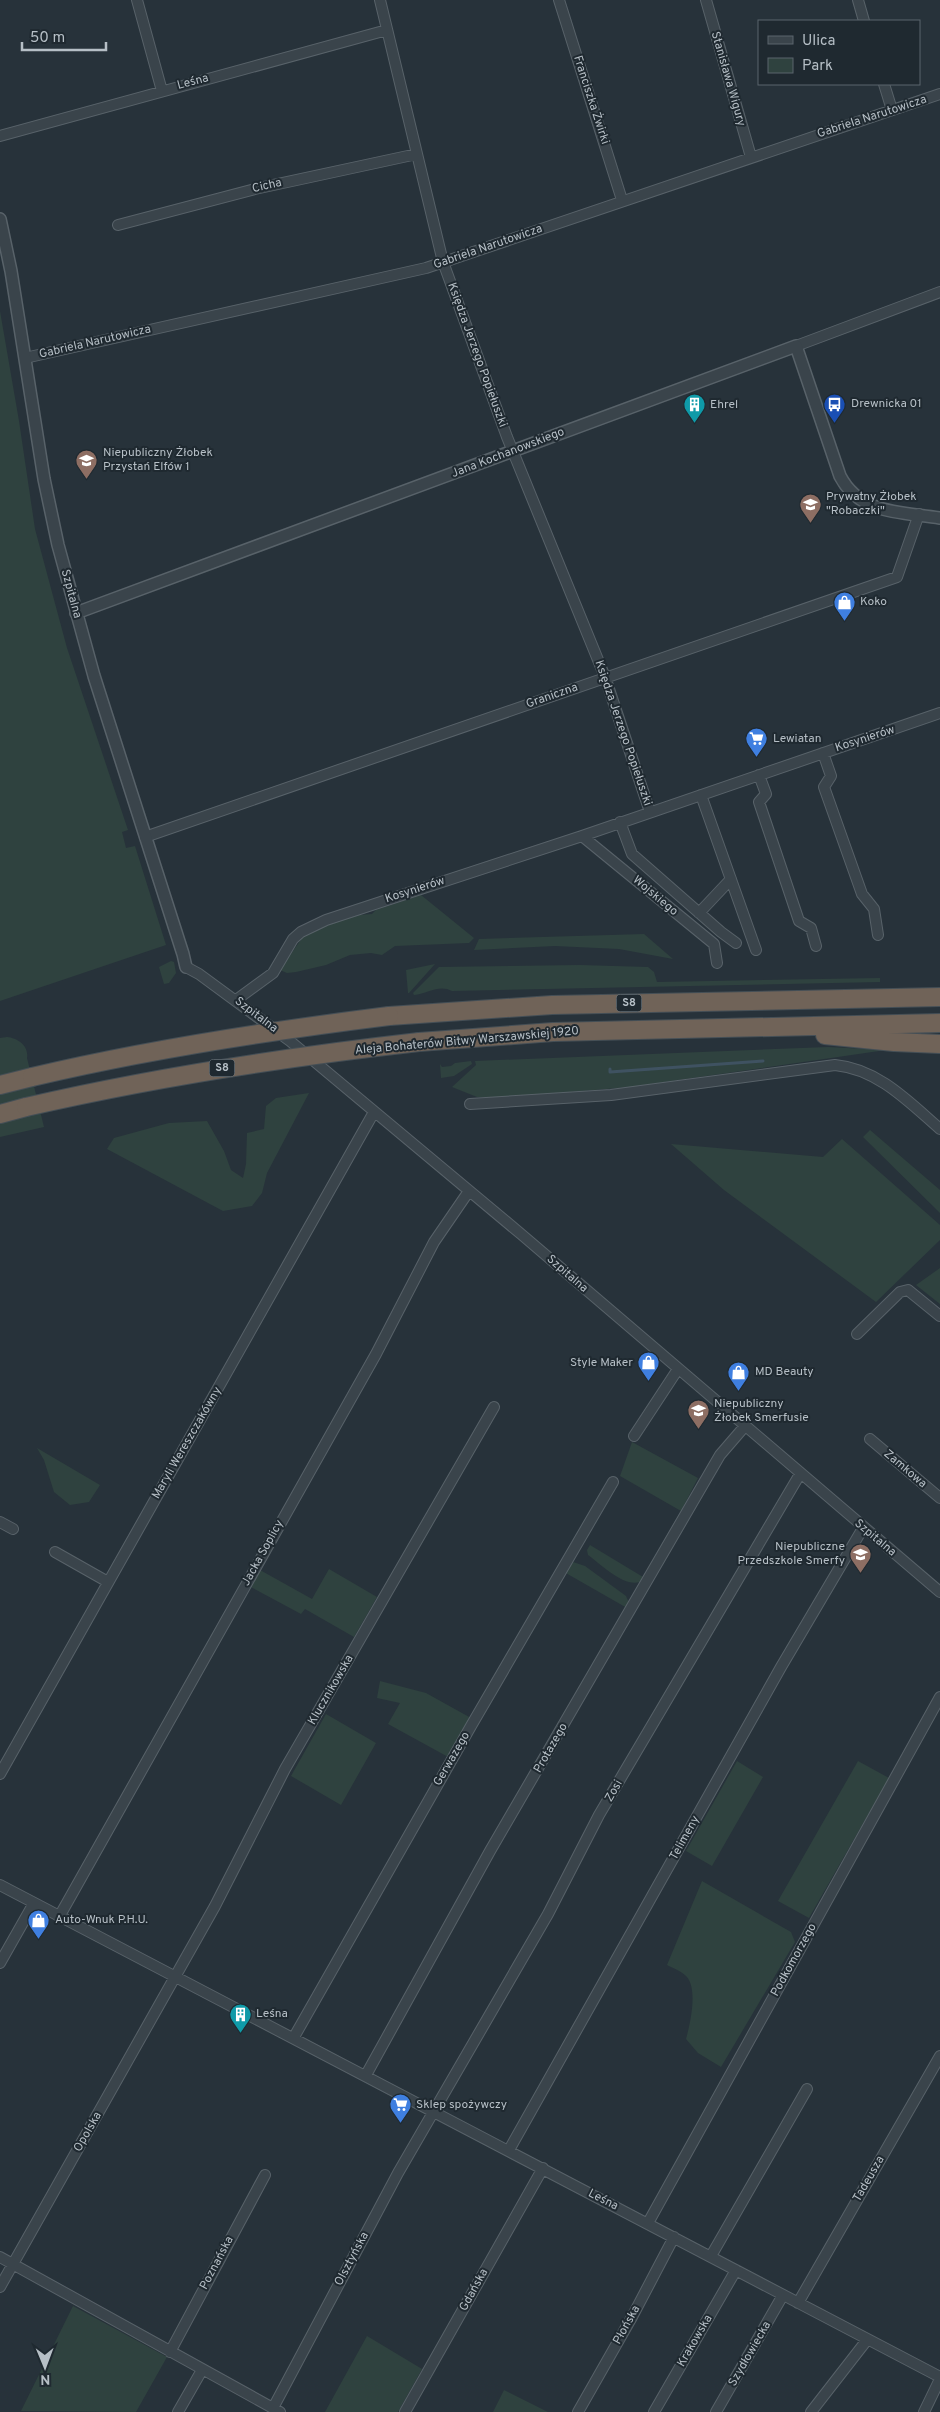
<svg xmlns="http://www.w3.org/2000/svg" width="940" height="2412" font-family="Overpass,sans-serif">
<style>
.green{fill:#2f423f}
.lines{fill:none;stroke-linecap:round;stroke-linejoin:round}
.stream{stroke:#3f5261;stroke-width:3}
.minor-casing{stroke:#586269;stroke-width:12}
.tertiary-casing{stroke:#586269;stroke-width:14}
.motorway-casing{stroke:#454f56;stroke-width:20}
.minor{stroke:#3a444b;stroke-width:10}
.tertiary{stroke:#3a444b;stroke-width:11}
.motorway{stroke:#706358;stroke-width:18}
.motorway-bridge-casing{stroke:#454f56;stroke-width:20;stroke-linecap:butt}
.motorway-bridge{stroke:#706358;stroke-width:18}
.labels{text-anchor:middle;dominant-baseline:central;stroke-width:4;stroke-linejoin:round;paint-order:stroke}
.shield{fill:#1f2930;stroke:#899299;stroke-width:1}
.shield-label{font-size:11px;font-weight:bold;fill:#b6bfc6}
.street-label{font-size:12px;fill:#b6bfc6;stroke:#1f2930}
.poi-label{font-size:12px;fill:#b6bfc6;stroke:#1f2930;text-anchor:start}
</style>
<rect width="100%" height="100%" fill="#27323a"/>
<path class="green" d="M 0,311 L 19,421 L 35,529 L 67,648 L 128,830 L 122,832 L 126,848 L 135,846 L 166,945 L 0,1001 Z
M 421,895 L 474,938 L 469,943 L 395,946 L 382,955 L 371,953 L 350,955 L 326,965 L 296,972 L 287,973 L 280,970 L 302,938 L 316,929 L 358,915 L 372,914 L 376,910 Z
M 644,934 L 673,959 L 619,949 L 555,946 L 474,950 L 479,939 Z
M 171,961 L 174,962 L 176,973 L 169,983 L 164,984 L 159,967 Z
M 435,964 L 409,993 L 408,993 L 406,970 Z
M 580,965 L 648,967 L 654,972 L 657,982 L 880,978 L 880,982 L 452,991 C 440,984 428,993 414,995 L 413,993 L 439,967 Z
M 7,1037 C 18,1038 29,1046 27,1058 L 44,1127 L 0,1137 L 0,1038 Z
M 828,1047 L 886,1050 L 630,1087 L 500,1098 L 477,1097 L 452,1087 L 476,1065 L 475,1061 Z
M 471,1061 L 472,1064 L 454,1076 L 441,1078 L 440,1064 L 442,1067 L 451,1066 L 455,1063 Z
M 309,1093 L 267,1173 L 262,1193 L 252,1206 L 223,1211 L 107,1149 L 114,1138 L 169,1123 L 207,1121 L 224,1151 L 231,1170 L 243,1178 L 246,1164 L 247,1133 L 264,1129 L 266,1106 L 276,1098 Z
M 870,1130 L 940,1190 L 940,1213 L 863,1137 Z
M 842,1139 L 940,1225 L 940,1240 L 876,1302 L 724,1190 L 671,1144 L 823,1157 Z
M 940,1268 L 940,1304 L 916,1285 Z
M 632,1442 L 698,1478 L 681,1511 L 620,1476 Z
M 37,1448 L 100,1485 L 89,1502 L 70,1505 L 54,1492 L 44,1460 Z
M 590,1545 L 643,1577 L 640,1582 C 623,1587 602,1565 588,1555 L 587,1550 Z
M 573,1562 L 585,1566 L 626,1596 L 629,1603 L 627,1608 L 564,1572 L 568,1564 Z
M 329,1569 L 377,1597 L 354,1637 L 305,1609 L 301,1614 L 249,1586 L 260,1570 L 312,1599 Z
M 380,1681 L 426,1693 L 471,1718 L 450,1758 L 388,1724 L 400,1703 L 377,1698 Z
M 326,1714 L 376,1743 L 341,1805 L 291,1776 Z
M 737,1761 L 763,1777 L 712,1866 L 686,1851 Z
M 858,1761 L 889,1778 L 809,1918 L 778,1901 Z
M 702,1881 L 791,1932 L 795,1942 L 721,2067 L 698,2053 L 686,2039 C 690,2025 698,1990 687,1977 C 683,1972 673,1968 667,1965 Z
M 73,2306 L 167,2357 L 136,2412 L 21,2411 Z
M 367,2336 L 422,2369 L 398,2412 L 325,2412 Z
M 504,2390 L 548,2412 L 493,2412 Z"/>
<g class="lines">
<path class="stream" d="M 610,1069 L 610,1072 L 763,1061"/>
<defs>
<path id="minor" d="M 137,0 L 162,91
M 380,0 L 443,262 L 507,437 L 605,677 L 650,812
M 559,0 L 622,200
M 706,0 L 751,157
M 858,0 L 864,21
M 884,84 L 892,110
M 0,136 L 387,30
M 118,225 L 255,189 L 417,154
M 796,346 L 940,292
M 25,358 L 426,268 L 940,94
M 823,753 L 831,776 L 824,787 L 862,894 L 874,909 L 878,935
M 759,775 L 766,794 L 759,802 L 799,921 L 811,928 L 816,946
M 701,795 L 756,950
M 620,822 L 632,854 L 721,932 L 736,943
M 582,836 L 714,944 L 717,963
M 145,837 L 897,577 L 919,514
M 699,913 L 731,879
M 186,967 L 199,974 L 290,1041 L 521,1234 L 940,1592
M 236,1000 L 273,973 L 293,939 L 301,932 L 326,920 L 582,836 L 940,713
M 470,1104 L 611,1095 L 835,1065 C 878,1069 909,1102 940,1129
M 857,1334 L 900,1292 L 908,1290 L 940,1316
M 634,1436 L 678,1369
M 870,1439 L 940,1498
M 0,1522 L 13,1529
M 55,1552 L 108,1582
M 0,1774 L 374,1112
M 0,1885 L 940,2377
M 59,1917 L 376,1354 L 434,1242 L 469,1191
M 0,1963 L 34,1903
M 294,2037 L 471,1726 L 613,1482
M 366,2075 L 490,1851 L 720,1455 L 745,1426
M 509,2150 L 781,1667 L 863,1528
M 648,2223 L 940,1697
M 711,2256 L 807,2089
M 0,2257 L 280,2412
M 0,2287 L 215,1906 L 285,1769 L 494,1407
M 798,2303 L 940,2056
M 170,2352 L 265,2175
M 273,2408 L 398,2173 L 548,1914 L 599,1815 L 800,1474
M 178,2412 L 202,2370
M 405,2412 L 543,2168
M 578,2412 L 632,2317 L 674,2237
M 654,2412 L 736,2270
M 716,2412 L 783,2295
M 811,2412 L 867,2340
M 924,2412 L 940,2379"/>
<path id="tertiary" d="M 0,219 L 11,271 L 44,479 L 58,545 L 94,676 L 183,954 L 186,967
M 76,613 L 796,346 L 840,476 C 860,515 903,512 940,518"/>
<path id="motorway" d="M 389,1016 L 552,1005 L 940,997
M 825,1035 L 894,1042 L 940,1044
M 419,1042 L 553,1032 L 940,1023
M 0,1085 L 32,1077
M 0,1114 L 26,1107"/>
</defs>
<use href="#minor" class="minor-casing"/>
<use href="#tertiary" class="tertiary-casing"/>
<use href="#motorway" class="motorway-casing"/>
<use href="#minor" class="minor"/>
<use href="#tertiary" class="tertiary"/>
<use href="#motorway" class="motorway"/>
<defs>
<path id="motorway-bridge" d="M 32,1077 C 150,1049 268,1031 389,1016
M 26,1107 C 156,1077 287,1057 419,1042"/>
</defs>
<use href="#motorway-bridge" class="motorway-bridge-casing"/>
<use href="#motorway-bridge" class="motorway-bridge"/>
</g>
<defs>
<symbol id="bus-pin" viewBox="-11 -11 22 30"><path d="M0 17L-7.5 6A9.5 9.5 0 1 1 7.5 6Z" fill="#1a4fb4" stroke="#1f2930"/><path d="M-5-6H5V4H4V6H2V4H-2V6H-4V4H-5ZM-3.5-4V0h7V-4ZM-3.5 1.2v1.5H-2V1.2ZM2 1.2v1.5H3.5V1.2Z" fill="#fff"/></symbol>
<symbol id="building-pin" viewBox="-11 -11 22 30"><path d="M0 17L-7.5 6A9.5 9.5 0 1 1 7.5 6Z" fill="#0f9aa8" stroke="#1f2930"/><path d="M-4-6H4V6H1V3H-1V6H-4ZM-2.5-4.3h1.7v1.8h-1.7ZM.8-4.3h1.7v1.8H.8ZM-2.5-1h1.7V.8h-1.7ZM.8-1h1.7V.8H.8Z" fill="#fff"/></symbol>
<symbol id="school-pin" viewBox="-11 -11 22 30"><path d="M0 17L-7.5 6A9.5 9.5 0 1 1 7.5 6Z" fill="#8d6e63" stroke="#1f2930"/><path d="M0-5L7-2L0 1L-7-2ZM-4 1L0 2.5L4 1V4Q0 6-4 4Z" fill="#fff"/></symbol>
<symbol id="shop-pin" viewBox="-11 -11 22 30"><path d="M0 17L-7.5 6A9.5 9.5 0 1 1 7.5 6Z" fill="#3f7fe0" stroke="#1f2930"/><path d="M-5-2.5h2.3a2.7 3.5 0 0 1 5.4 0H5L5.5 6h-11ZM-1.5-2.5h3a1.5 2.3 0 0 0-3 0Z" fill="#fff"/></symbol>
<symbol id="supermarket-pin" viewBox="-11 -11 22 30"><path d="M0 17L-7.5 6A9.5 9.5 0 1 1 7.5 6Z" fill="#3f7fe0" stroke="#1f2930"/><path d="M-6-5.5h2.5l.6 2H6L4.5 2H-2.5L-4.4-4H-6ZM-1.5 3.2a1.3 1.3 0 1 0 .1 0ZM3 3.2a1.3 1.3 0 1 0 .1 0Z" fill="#fff"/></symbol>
</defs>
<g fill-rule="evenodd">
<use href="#bus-pin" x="822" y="392" width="25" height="34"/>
<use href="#building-pin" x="682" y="392" width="25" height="34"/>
<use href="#school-pin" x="74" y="448" width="25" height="34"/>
<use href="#school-pin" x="798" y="492" width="25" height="34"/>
<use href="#shop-pin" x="832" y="590" width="25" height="34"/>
<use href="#supermarket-pin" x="744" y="726" width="25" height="34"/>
<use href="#shop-pin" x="636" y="1350" width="25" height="34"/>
<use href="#shop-pin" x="726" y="1360" width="25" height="34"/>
<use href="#school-pin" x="686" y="1398" width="25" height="34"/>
<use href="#school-pin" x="848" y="1542" width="25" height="34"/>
<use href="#shop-pin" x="26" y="1908" width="25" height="34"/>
<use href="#building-pin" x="228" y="2002" width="25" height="34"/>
<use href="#supermarket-pin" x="388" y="2092" width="25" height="34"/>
</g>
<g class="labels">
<g class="shield">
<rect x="616.5" y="994.5" width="25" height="17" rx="4"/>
<rect x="209.5" y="1059.5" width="25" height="17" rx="4"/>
</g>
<g class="shield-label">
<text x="629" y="1003">S8</text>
<text x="222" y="1068">S8</text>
</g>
<g class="street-label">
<text transform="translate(728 79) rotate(74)">Stanisława Wigury</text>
<text transform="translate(193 82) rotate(-15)">Leśna</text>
<text transform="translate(591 100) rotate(72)">Franciszka Żwirki</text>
<text transform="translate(872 117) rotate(-18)">Gabriela Narutowicza</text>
<text transform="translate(267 186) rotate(-13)">Cicha</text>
<text transform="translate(488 247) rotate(-19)">Gabriela Narutowicza</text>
<text transform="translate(95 342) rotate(-13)">Gabriela Narutowicza</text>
<text transform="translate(477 355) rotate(70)">Księdza Jerzego Popiełuszki</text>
<text transform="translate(508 453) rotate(-21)">Jana Kochanowskiego</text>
<text transform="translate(71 594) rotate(75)">Szpitalna</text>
<text transform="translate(552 696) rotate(-19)">Graniczna</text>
<text transform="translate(623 733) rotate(71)">Księdza Jerzego Popiełuszki</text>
<text transform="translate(865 739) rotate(-18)">Kosynierów</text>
<text transform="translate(415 890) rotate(-18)">Kosynierów</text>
<text transform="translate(655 896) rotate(40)">Wojskiego</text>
<text transform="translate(256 1015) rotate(37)">Szpitalna</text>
<text transform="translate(467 1041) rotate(-5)">Aleja Bohaterów Bitwy Warszawskiej 1920</text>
<text transform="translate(567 1274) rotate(41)">Szpitalna</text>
<text transform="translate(187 1443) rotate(-60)">Maryli Wereszczakówny</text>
<text transform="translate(905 1469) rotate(40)">Zamkowa</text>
<text transform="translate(875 1538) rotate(40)">Szpitalna</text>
<text transform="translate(263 1553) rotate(-61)">Jacka Soplicy</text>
<text transform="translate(331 1690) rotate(-60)">Klucznikowska</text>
<text transform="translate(551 1748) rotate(-60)">Protazego</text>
<text transform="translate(452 1759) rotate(-60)">Gerwazego</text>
<text transform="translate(614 1791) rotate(-60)">Zosi</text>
<text transform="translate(685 1838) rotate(-61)">Telimeny</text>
<text transform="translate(794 1960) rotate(-61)">Podkomorzego</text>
<text transform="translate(88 2132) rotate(-60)">Opolska</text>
<text transform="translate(869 2179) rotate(-60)">Tadeusza</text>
<text transform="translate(603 2200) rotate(27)">Leśna</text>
<text transform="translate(352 2259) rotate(-62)">Olsztyńska</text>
<text transform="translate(217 2263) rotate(-62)">Poznańska</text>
<text transform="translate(474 2290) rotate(-61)">Gdańska</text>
<text transform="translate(627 2325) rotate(-61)">Płońska</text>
<text transform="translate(695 2341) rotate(-60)">Krakowska</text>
<text transform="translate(750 2354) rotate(-60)">Szydłowiecka</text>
</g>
<g class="poi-label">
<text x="851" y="404">Drewnicka 01</text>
<text x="710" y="405">Ehrel</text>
<text x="103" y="453">Niepubliczny Żłobek<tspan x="103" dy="14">Przystań Elfów 1</tspan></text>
<text x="826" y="497">Prywatny Żłobek<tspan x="826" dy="14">"Robaczki"</tspan></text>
<text x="860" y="602">Koko</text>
<text x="773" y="739">Lewiatan</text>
<text x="633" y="1363" text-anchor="end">Style Maker</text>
<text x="755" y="1372">MD Beauty</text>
<text x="714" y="1404">Niepubliczny<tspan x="714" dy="14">Żłobek Smerfusie</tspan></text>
<text x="845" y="1547" text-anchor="end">Niepubliczne<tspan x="845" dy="14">Przedszkole Smerfy</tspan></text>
<text x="55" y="1920">Auto-Wnuk P.H.U.</text>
<text x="256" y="2014">Leśna</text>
<text x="416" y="2105">Sklep spożywczy</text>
</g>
</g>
<rect x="758" y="20" width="162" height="65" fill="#1f2930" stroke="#5b656c"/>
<rect x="768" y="36" width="25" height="8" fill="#3a444b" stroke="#5b656c"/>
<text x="802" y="45" font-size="15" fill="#b6bfc6">Ulica</text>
<rect x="768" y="58" width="25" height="15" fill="#2f423f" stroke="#5b656c"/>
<text x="802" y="70" font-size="15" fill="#b6bfc6">Park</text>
<g transform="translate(45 2367) rotate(179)" stroke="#1f2930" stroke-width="4" paint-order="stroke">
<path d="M0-4L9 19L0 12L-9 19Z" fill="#b6bfc6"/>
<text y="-8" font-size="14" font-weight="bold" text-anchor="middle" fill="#b6bfc6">N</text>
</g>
<path d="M22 42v8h84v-8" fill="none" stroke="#b6bfc6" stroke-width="2.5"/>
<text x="30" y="42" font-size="15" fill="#b6bfc6" stroke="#1f2930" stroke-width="4" paint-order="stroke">50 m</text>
</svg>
